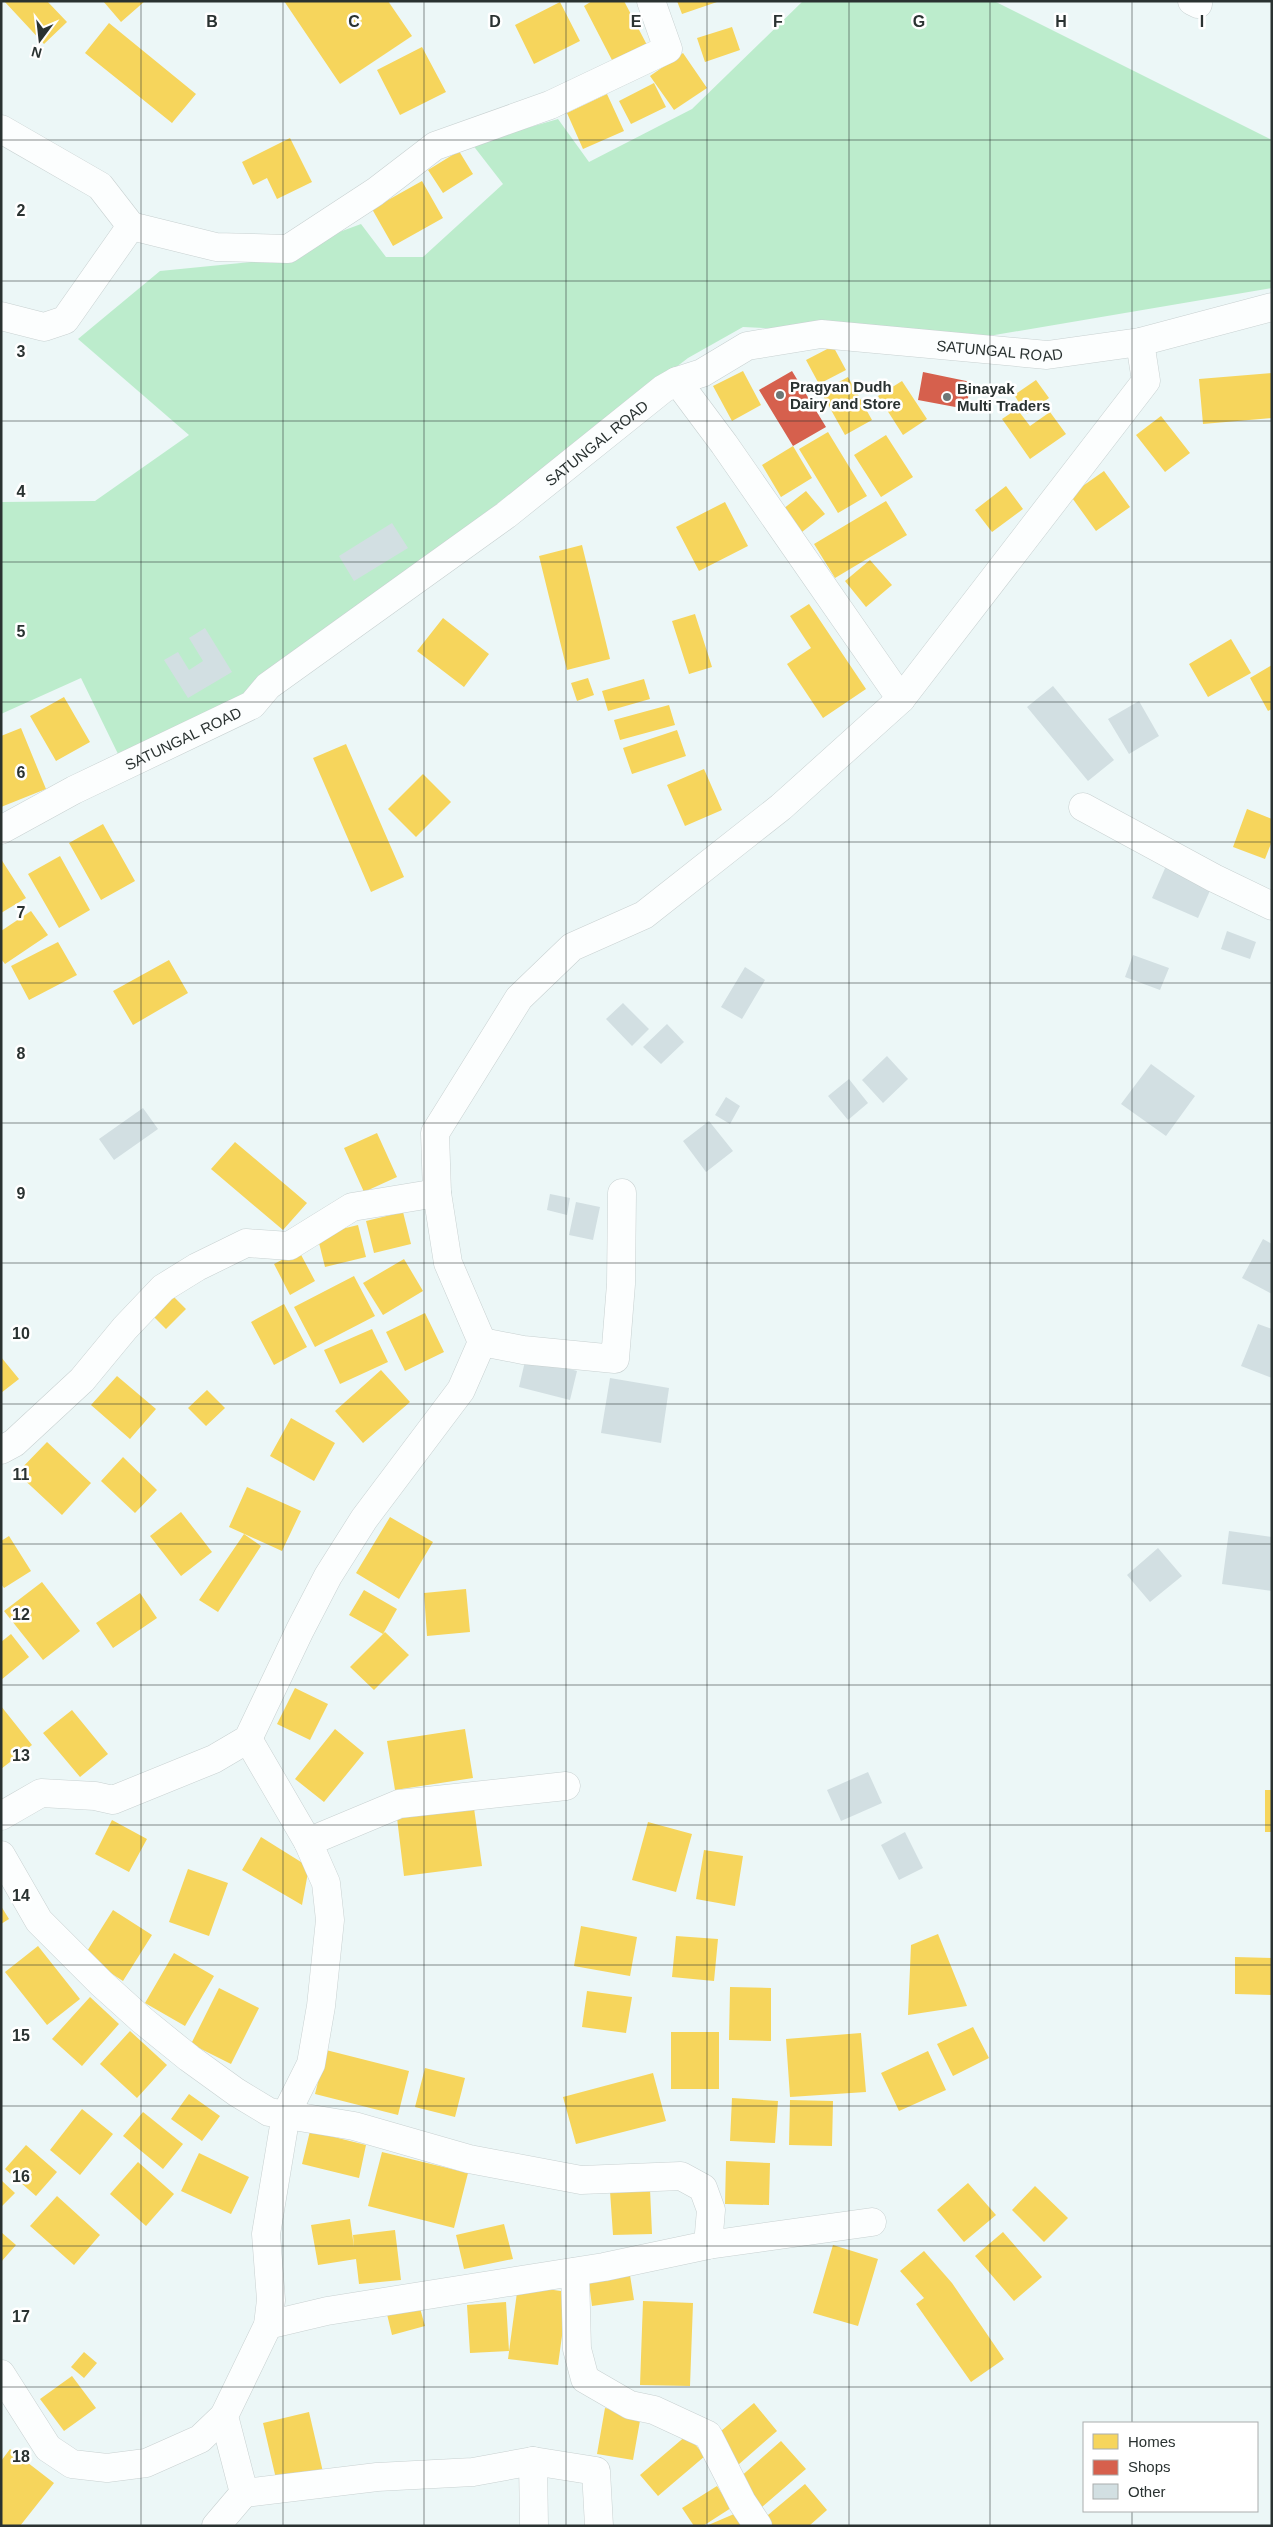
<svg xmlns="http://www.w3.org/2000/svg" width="1273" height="2527" font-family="Helvetica,sans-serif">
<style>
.green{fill:#bceccc}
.homes{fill:#f6d55c}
.shops{fill:#d6604d}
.building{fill:#d2dfe2}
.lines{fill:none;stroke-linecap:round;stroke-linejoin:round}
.minor-casing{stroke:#c8d1d1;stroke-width:29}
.minor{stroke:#fcfefe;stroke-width:28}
.grid{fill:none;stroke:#2a3231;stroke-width:1;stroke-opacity:0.55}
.poi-dot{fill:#6e7776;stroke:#fff;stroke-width:2}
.labels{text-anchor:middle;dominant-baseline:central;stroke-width:5;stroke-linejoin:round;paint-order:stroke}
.street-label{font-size:15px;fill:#2a3231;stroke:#fff}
.poi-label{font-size:15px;font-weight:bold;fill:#2a3231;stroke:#fff;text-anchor:start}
.grid-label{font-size:16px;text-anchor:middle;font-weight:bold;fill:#2a3231;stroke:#fff;stroke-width:5;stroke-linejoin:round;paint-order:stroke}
</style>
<rect width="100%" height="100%" fill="#ecf7f7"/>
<path class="green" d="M 803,1 L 994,1 L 1272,140 L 1272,288 L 977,338 L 743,327 L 688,358 L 246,696 L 119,756 L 81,678 L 1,714 L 2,502 L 95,501 L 189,435 L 78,339 L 160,271 L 261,261 L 361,224 L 386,257 L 423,257 L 503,184 L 472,144 L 558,119 L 589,162 L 692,109 Z"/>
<path class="homes" d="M 4,1 L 47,1 L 67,22 L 44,44 Z
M 103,1 L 145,1 L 121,22 Z
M 284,1 L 388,1 L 412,36 L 340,84 Z
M 592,1 L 624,1 L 647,45 L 613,62 L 584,6 Z
M 677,1 L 717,1 L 717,2 L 682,14 Z
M 560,2 L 580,41 L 534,64 L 515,25 Z
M 109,23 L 196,94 L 172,123 L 85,53 Z
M 732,27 L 740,50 L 705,62 L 697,38 Z
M 422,47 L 446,92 L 400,115 L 377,70 Z
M 683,53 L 707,88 L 674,110 L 650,76 Z
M 654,83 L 666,107 L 631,124 L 619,101 Z
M 607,94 L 624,131 L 583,149 L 567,113 Z
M 290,138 L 312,182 L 277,199 L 267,178 L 253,185 L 242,162 Z
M 459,151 L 473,174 L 443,193 L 428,170 Z
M 422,181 L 443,218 L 393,246 L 372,209 Z
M 833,346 L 846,370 L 819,384 L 806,360 Z
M 743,371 L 761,405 L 732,421 L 713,386 Z
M 1272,373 L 1272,418 L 1203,424 L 1199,379 Z
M 848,377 L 872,420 L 845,435 L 821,392 Z
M 1036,380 L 1049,398 L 1027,414 L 1014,395 Z
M 902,381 L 927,419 L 903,435 L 878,396 Z
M 1017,409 L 1030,426 L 1050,412 L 1066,434 L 1030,459 L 1002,419 Z
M 1161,416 L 1190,453 L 1165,472 L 1136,435 Z
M 828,432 L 867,496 L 838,513 L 799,449 Z
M 886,435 L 913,477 L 881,497 L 854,455 Z
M 793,446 L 812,478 L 781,497 L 762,465 Z
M 1104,471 L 1130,507 L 1096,531 L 1070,495 Z
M 1006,486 L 1023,509 L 992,532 L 975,510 Z
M 806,491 L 825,514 L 802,532 L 783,509 Z
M 886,501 L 907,535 L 835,578 L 814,544 Z
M 725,502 L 748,546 L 699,571 L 676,527 Z
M 582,545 L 610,659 L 567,670 L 539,556 Z
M 870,560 L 892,585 L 866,607 L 845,581 Z
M 809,604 L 866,689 L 823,718 L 787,664 L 811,648 L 790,616 Z
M 695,614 L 712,667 L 689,674 L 672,621 Z
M 443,618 L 489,654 L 464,687 L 417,651 Z
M 1231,639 L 1251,673 L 1208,697 L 1189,664 Z
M 1272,665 L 1272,709 L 1268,711 L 1250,678 Z
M 588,678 L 594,695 L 577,701 L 571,683 Z
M 644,679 L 650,699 L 608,711 L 602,691 Z
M 64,697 L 90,742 L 56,761 L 30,716 Z
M 669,705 L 675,725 L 620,740 L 614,720 Z
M 21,728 L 46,789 L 1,807 L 1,736 Z
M 677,730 L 686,756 L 632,774 L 623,748 Z
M 346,744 L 404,877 L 371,892 L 313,758 Z
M 704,769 L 722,810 L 685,826 L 667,785 Z
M 423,774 L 451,802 L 416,837 L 388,809 Z
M 1247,809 L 1272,819 L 1272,841 L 1265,859 L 1233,847 Z
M 103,824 L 135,881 L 101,900 L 69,843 Z
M 60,856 L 90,910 L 59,928 L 28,874 Z
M 1,859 L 26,898 L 1,913 Z
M 31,911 L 48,935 L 5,964 L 1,959 L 1,931 Z
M 58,942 L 77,975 L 29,1000 L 11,966 Z
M 169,960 L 188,993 L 133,1025 L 113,991 Z
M 377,1133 L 397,1177 L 364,1192 L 344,1148 Z
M 235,1142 L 307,1203 L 283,1230 L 211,1169 Z
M 403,1212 L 411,1244 L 374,1253 L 366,1221 Z
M 358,1225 L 366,1257 L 325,1267 L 317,1235 Z
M 299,1251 L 315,1281 L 290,1295 L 274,1264 Z
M 404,1259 L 423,1291 L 383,1315 L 363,1283 Z
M 354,1276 L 375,1316 L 315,1347 L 294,1307 Z
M 173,1296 L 186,1309 L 166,1329 L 153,1316 Z
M 284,1304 L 307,1347 L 274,1365 L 251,1322 Z
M 425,1313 L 444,1352 L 405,1371 L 386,1332 Z
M 372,1329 L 388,1362 L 340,1384 L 324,1350 Z
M 1,1357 L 19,1379 L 1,1393 Z
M 381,1370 L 410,1402 L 363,1443 L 335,1411 Z
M 117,1376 L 156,1409 L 130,1439 L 91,1405 Z
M 207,1390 L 225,1408 L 206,1426 L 188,1408 Z
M 291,1418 L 335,1443 L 314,1481 L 270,1456 Z
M 47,1442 L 91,1483 L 62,1515 L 17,1473 Z
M 123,1457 L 157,1490 L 135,1513 L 101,1481 Z
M 247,1487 L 301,1511 L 282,1551 L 229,1527 Z
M 181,1512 L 212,1552 L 181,1576 L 150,1536 Z
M 390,1517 L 433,1542 L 399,1599 L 356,1573 Z
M 244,1534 L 261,1546 L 218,1612 L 199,1600 Z
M 9,1536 L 31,1571 L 4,1588 L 1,1584 L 1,1541 Z
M 42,1582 L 80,1631 L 43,1660 L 4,1611 Z
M 466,1589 L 470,1632 L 427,1636 L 424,1593 Z
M 364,1590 L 397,1609 L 383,1634 L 385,1632 L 409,1655 L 374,1690 L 350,1667 L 383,1634 L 349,1615 Z
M 140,1593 L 157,1618 L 113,1648 L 96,1623 Z
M 11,1634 L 29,1657 L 1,1680 L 1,1642 Z
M 295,1688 L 328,1704 L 310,1740 L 277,1724 Z
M 1,1706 L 32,1745 L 1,1769 Z
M 72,1710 L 108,1754 L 80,1777 L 43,1733 Z
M 335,1729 L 364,1753 L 324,1802 L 295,1779 Z
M 465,1729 L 473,1778 L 395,1790 L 387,1741 Z
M 1265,1790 L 1272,1790 L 1272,1832 L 1265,1832 Z
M 474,1808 L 482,1866 L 404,1876 L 397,1818 Z
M 112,1820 L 147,1839 L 129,1872 L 95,1854 Z
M 648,1822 L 692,1834 L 676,1892 L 632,1880 Z
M 261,1837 L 309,1867 L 302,1905 L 242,1870 Z
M 704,1850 L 743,1856 L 735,1906 L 696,1899 Z
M 188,1869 L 228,1883 L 209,1936 L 169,1922 Z
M 1,1906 L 9,1919 L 1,1924 Z
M 113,1910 L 152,1935 L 123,1981 L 84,1956 Z
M 581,1926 L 637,1937 L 630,1976 L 574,1966 Z
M 938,1934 L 967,2006 L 908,2015 L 911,1945 Z
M 676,1936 L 718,1939 L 714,1981 L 672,1977 Z
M 38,1946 L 80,1999 L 47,2025 L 5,1972 Z
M 174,1953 L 214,1976 L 185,2026 L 145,2003 Z
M 1235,1957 L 1272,1958 L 1272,1995 L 1235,1994 Z
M 730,1987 L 771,1988 L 771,2041 L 729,2040 Z
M 219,1988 L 259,2008 L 231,2064 L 191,2044 Z
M 587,1991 L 632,1997 L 626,2033 L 582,2027 Z
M 90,1997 L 119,2024 L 82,2066 L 52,2039 Z
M 973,2027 L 989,2058 L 953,2076 L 937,2044 Z
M 130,2031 L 167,2065 L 137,2098 L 100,2064 Z
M 671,2032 L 719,2032 L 719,2089 L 671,2089 Z
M 861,2033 L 866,2092 L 790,2097 L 786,2039 Z
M 326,2050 L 409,2071 L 398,2115 L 315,2094 Z
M 928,2051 L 946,2090 L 899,2111 L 881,2073 Z
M 425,2068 L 465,2078 L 455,2117 L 415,2107 Z
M 653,2073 L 666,2121 L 576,2144 L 563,2097 Z
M 189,2094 L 220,2116 L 202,2141 L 171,2119 Z
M 732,2098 L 778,2101 L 775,2143 L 730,2141 Z
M 790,2100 L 833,2101 L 832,2146 L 789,2145 Z
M 82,2109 L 113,2134 L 80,2175 L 50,2150 Z
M 143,2112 L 183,2144 L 163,2169 L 123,2136 Z
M 310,2131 L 366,2145 L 359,2178 L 302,2164 Z
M 26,2145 L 57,2172 L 36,2196 L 5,2169 Z
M 382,2152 L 468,2173 L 454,2228 L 368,2206 Z
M 199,2153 L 249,2177 L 231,2214 L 181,2191 Z
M 726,2161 L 770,2163 L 769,2205 L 725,2204 Z
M 138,2162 L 174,2194 L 146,2226 L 110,2194 Z
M 1,2180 L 15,2193 L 1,2207 Z
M 968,2183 L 996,2215 L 964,2242 L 937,2210 Z
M 1035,2186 L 1068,2218 L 1044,2242 L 1012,2210 Z
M 650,2189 L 652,2234 L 613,2235 L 610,2191 Z
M 57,2196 L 100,2235 L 74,2265 L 30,2226 Z
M 350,2219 L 354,2247 L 353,2235 L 395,2230 L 401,2280 L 359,2284 L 356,2259 L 318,2265 L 311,2225 Z
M 504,2224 L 513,2259 L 464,2269 L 456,2235 Z
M 1,2232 L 16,2245 L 1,2262 Z
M 1003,2232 L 1042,2277 L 1014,2301 L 975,2256 Z
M 833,2245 L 878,2259 L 858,2326 L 813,2313 Z
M 924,2251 L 952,2283 L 1004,2359 L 971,2382 L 916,2304 L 924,2298 L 900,2271 Z
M 629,2269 L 634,2300 L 592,2306 L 588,2275 Z
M 518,2285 L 568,2292 L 558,2365 L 508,2359 Z
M 418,2301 L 425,2326 L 392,2335 L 386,2310 Z
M 643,2301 L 693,2303 L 690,2386 L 640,2385 Z
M 506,2302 L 509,2351 L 470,2353 L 467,2305 Z
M 84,2352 L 97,2363 L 84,2378 L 71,2367 Z
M 72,2376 L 96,2408 L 64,2431 L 40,2399 Z
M 754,2403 L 777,2431 L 738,2465 L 714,2437 Z
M 605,2408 L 641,2415 L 633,2460 L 597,2454 Z
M 309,2412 L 323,2472 L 277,2483 L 263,2423 Z
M 687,2435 L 705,2456 L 658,2496 L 640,2475 Z
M 781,2441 L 806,2469 L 762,2507 L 738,2479 Z
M 10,2449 L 54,2483 L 20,2526 L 1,2526 L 1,2461 Z
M 805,2484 L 827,2510 L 809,2526 L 767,2526 L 762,2520 Z
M 717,2486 L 731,2508 L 703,2526 L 694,2526 L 682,2508 Z
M 741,2511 L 747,2526 L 706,2526 Z"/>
<path class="shops" d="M 792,371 L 826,427 L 793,446 L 759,390 Z
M 923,372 L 971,382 L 966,409 L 918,400 Z"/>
<path class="building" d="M 392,523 L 408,548 L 354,581 L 339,556 Z
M 205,628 L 232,672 L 188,698 L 164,660 L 178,652 L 189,670 L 203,661 L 189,638 Z
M 1053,686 L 1114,760 L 1088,781 L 1027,707 Z
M 1139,701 L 1159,736 L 1129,754 L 1108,719 Z
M 1166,866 L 1212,886 L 1198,918 L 1152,898 Z
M 1227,931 L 1256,942 L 1250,959 L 1221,949 Z
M 1133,955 L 1169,968 L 1160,990 L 1125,977 Z
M 745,967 L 765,980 L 742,1019 L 721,1007 Z
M 623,1003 L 649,1029 L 632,1046 L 606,1019 Z
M 667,1024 L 684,1042 L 661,1064 L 643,1047 Z
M 887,1056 L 908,1079 L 883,1103 L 862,1080 Z
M 1151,1064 L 1195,1096 L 1166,1136 L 1121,1104 Z
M 849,1079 L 868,1103 L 848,1120 L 828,1096 Z
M 726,1097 L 740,1106 L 730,1124 L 715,1115 Z
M 143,1108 L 158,1129 L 114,1160 L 99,1139 Z
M 709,1121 L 733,1151 L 706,1172 L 683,1141 Z
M 550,1194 L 570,1198 L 567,1215 L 547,1210 Z
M 576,1202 L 600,1207 L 593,1240 L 569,1235 Z
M 1263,1239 L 1272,1244 L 1272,1294 L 1242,1278 Z
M 1258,1324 L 1272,1329 L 1272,1378 L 1241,1366 Z
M 526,1357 L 577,1371 L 570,1400 L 519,1387 Z
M 610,1378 L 669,1388 L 661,1443 L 601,1433 Z
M 1229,1531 L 1272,1537 L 1272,1591 L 1222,1584 Z
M 1158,1548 L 1182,1576 L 1150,1602 L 1127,1575 Z
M 868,1772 L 882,1803 L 841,1821 L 827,1790 Z
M 905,1832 L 923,1868 L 899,1880 L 881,1845 Z"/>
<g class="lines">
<defs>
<g id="minor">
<path d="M 1192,1 L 1198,4"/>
<path d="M 1,129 L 100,186 L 131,226 L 216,247 L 288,249 L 375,192 L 435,146 L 550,105 L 668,49 L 651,1"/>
<path d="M 1,316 L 44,327 L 65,320 L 131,226"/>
<path d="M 677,381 L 724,444 L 901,699"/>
<path d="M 1083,807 L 1214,878 L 1272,906"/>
<path id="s1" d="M 1,830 L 74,790 L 252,705 L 268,686 L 506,515 L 663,389 L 677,381 L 702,373 L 747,346 L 821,334 L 1047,355 L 1140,342 L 1272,307"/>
<path d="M 482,1342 L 523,1350 L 615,1359 L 621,1284 L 622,1193"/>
<path d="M 1,1450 L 14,1443 L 82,1380 L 125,1328 L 163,1288 L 197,1267 L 246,1243 L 289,1246 L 352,1207 L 437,1193"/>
<path d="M 1,1816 L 41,1793 L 95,1796 L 113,1800 L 214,1759 L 248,1739 L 300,1630 L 328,1576 L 364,1519 L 461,1390 L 482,1342 L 448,1263 L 437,1193 L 435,1133 L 519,998 L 572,947 L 644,915 L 781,807 L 901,699 L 1146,381 L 1140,342"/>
<path d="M 308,1842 L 399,1804 L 566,1786"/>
<path d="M 1,1855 L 39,1921 L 101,1983 L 142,2020 L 189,2058 L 236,2092 L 269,2112 L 354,2126 L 469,2159 L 581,2180 L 681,2176 L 703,2188 L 711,2210 L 708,2245"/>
<path d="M 575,2272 L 577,2349 L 585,2379 L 630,2405 L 654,2410 L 708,2435 L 742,2502 L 758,2526"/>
<path d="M 268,2325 L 327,2311 L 604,2267 L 708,2245 L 872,2222"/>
<path d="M 1,2374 L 48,2448 L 72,2464 L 107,2468 L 146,2463 L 200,2439 L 224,2416"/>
<path d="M 533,2461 L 534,2526"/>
<path d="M 244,2493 L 377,2477 L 473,2472 L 533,2461 L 596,2471 L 599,2526"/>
<path d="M 216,2526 L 244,2493 L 224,2416 L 268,2325 L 271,2300 L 266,2234 L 286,2114 L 311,2064 L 321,2006 L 330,1920 L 326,1883 L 308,1842 L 248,1739"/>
</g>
</defs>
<use href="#minor" class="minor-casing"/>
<use href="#minor" class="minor"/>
</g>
<path class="grid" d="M 141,1 L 141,2526M 283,1 L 283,2526M 424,1 L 424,2526M 566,1 L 566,2526M 707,1 L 707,2526M 849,1 L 849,2526M 990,1 L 990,2526M 1132,1 L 1132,2423M 1,140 L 1272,140M 1,281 L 1272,281M 1,421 L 1272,421M 1,562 L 1272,562M 1,702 L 1272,702M 1,842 L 1272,842M 1,983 L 1272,983M 1,1123 L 1272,1123M 1,1263 L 1272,1263M 1,1404 L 1272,1404M 1,1544 L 1272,1544M 1,1685 L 1272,1685M 1,1825 L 1272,1825M 1,1965 L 1272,1965M 1,2106 L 1272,2106M 1,2246 L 1272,2246M 1,2387 L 1272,2387M 1132,2511 L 1132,2526"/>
<g class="poi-dot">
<circle cx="780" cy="395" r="5"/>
<circle cx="947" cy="397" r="5"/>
</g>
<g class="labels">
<g class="street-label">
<text stroke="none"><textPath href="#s1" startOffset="1149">SATUNGAL ROAD</textPath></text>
<text stroke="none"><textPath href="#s1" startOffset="714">SATUNGAL ROAD</textPath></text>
<text stroke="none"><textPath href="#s1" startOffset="204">SATUNGAL ROAD</textPath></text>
</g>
<g class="poi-label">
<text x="790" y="386">Pragyan Dudh<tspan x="790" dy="17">Dairy and Store</tspan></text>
<text x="957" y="388">Binayak<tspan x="957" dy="17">Multi Traders</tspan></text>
</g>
</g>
<g class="grid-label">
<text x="212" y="27">B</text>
<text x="354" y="27">C</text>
<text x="495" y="27">D</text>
<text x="636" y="27">E</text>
<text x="778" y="27">F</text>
<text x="919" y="27">G</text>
<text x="1061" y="27">H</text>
<text x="1202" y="27">I</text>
<text x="21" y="216">2</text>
<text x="21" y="357">3</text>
<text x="21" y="497">4</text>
<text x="21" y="637">5</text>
<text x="21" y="778">6</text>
<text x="21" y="918">7</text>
<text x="21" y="1059">8</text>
<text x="21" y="1199">9</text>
<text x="21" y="1339">10</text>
<text x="21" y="1480">11</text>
<text x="21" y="1620">12</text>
<text x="21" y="1761">13</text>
<text x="21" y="1901">14</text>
<text x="21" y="2041">15</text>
<text x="21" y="2182">16</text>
<text x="21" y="2322">17</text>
<text x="21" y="2462">18</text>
</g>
<rect width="1273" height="2527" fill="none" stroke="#2a3231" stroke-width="5"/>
<rect x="1083" y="2422" width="175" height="90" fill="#ffffff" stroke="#aaadad"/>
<rect x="1093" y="2434" width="25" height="15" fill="#f6d55c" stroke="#aaadad"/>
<text x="1128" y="2447" font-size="15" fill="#2a3231">Homes</text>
<rect x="1093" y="2460" width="25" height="15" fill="#d6604d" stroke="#aaadad"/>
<text x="1128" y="2472" font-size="15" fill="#2a3231">Shops</text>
<rect x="1093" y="2484" width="25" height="15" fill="#d2dfe2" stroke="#aaadad"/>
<text x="1128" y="2497" font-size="15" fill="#2a3231">Other</text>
<g transform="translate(40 40) rotate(195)" stroke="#ffffff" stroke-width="4" paint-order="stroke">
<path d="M0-4L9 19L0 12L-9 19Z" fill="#2a3231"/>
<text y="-8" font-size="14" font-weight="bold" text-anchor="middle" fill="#2a3231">N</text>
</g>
</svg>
